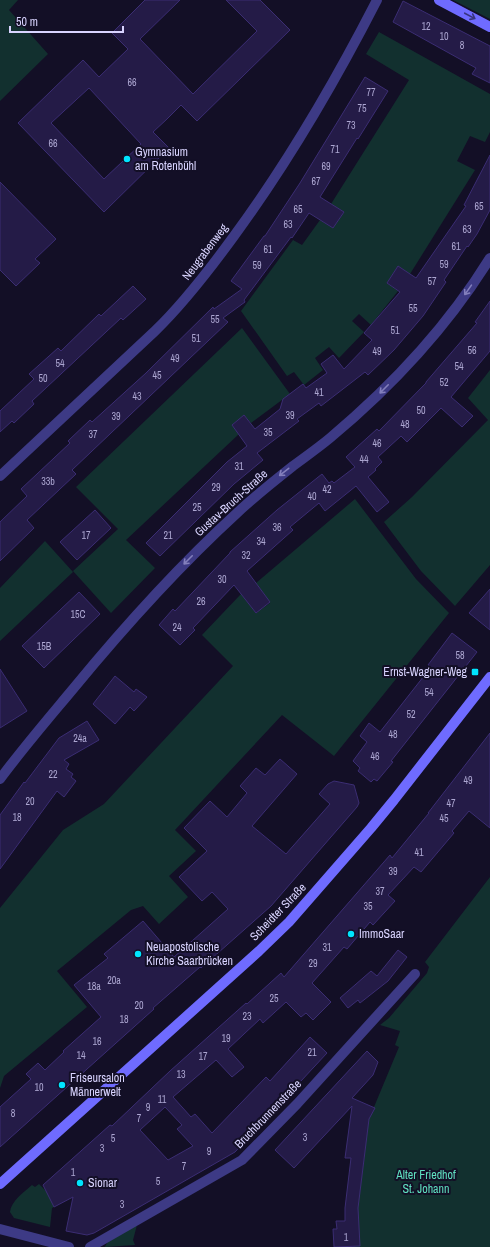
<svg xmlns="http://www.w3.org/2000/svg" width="490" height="1247" font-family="'Archivo Narrow',sans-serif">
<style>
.green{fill:#12302f}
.building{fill:#241b47;stroke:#3b2d73;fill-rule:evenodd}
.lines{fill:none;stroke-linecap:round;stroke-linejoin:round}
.street{stroke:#3d3a85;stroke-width:10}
.secondary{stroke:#6f6bff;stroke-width:10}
.oneway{stroke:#38347d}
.oneway2{stroke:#837fbc}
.poi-dot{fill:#00e5ff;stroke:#130f26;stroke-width:1.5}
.labels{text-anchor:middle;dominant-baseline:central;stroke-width:4;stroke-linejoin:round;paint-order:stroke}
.number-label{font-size:10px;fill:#aca6d1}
.poi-label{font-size:12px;fill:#d9d4ff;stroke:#130f26;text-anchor:start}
.street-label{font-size:12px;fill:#d9d4ff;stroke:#130f26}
.park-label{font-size:12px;fill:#5fe0c0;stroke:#130f26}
</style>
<rect width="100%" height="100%" fill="#130f26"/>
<path class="green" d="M 0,0 L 18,0 L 9,10 L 48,54 L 0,101 Z
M 453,0 L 490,0 L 490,19 Z
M 379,32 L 490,94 L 490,132 L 485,142 L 470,136 L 457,161 L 475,170 L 410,274 L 398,266 L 387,283 L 398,291 L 371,325 L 359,314 L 352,321 L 364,332 L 339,358 L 329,347 L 315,358 L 323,370 L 304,385 L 294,372 L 287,376 L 241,311 L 293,240 L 302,245 L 320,220 L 333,228 L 344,212 L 331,204 L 409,80 L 366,54 Z
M 242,328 L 290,394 L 251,423 L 244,415 L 232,425 L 239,434 L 126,540 L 155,568 L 111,613 L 73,571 L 118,529 L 76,487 Z
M 490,370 L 490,565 L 455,606 L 421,571 L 384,522 L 412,497 L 488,420 L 468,398 Z
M 355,499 L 416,579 L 449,613 L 334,756 L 282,715 L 175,830 L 196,851 L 169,876 L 188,897 L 159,924 L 143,906 L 131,910 L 57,971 L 87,1007 L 4,1076 L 0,1088 L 0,908 L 63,830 L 104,804 L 233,666 L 202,635 L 241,594 L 256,613 L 270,603 L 256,583 Z
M 45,541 L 73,572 L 0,641 L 0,588 Z
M 490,877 L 490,1247 L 353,1247 L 369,1119 L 399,1047 L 395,1045 L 400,1031 L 380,1025 L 389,1018 L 427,973 L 429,967 L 425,962 Z
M 39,1184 L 48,1193 L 54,1207 L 52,1208 L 50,1227 L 14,1218 L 10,1212 C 11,1201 24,1192 32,1185 L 35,1187 Z
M 137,1225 L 133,1240 L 135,1245 L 105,1247 C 109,1236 127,1231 137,1225 Z"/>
<path class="building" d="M 145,0 L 180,0 L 140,39 L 193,94 L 257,31 L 226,0 L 260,0 L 290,30 L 197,121 L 181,105 L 167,119 L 153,132 L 169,148 L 104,212 L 18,123 L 83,60 L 99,77 L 128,49 L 112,33 ZM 89,88 L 141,144 L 104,179 L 51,123 Z
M 403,1 L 490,46 L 490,83 L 472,74 L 476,68 L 393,22 Z
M 365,77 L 388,91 L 358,139 L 357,138 L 320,197 L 344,212 L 333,228 L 309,213 L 292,238 L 291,237 L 244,300 L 245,302 L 223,318 L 228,322 L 72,470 L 76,474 L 27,520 L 34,528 L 0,561 L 0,522 L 27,496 L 21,489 L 70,443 L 68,441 L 90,420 L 92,422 L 146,373 L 213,307 L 214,309 L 242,289 L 231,281 L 264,236 L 265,236 L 300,183 Z
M 490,155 L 490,210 L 477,234 L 468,247 L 467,246 L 444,280 L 446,282 L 423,316 L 394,350 L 368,375 L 365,372 L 321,406 L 319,403 L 297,419 L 299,421 L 257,453 L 263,460 L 234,484 L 160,556 L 146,543 L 227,462 L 247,446 L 232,425 L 244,415 L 255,429 L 280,409 L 283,399 L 303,384 L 306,388 L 327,373 L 321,364 L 333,355 L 344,369 L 372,340 L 364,333 L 400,292 L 387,283 L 398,266 L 416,278 L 466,206 L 464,205 Z
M 0,182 L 56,239 L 35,259 L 40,263 L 16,286 L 0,270 Z
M 133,286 L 146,299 L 123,320 L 121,318 L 32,401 L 34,404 L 14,423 L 12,421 L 0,432 L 0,411 L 34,379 L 29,374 L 58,348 L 61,351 L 99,314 L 101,316 Z
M 490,301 L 490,351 L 451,397 L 473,416 L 462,427 L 441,408 L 407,442 L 401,436 L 378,457 L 382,462 L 375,469 L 376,470 L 368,477 L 389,502 L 377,512 L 356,486 L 325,511 L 319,503 L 290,527 L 293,530 L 247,571 L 270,602 L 256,613 L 234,585 L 193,628 L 195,630 L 180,645 L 159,625 L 173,609 L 175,611 L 230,553 L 230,552 L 277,510 L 322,474 L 329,483 L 332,481 L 334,483 L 355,467 L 346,457 L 377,429 L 379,431 L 426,383 L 426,382 L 477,323 L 475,322 Z
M 95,510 L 111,528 L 77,560 L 60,542 Z
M 490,589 L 490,630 L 469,613 Z
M 79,592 L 100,614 L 44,668 L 22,646 Z
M 452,633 L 477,652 L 391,761 L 393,762 L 377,781 L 374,779 L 371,782 L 358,771 L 360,768 L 353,761 L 367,742 L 360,736 L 369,723 L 380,732 L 431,667 L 428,665 Z
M 0,669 L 27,711 L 0,728 Z
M 115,676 L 134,692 L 136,689 L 147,697 L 134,711 L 130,707 L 115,724 L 93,704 Z
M 87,721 L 99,740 L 64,760 L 69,764 L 66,769 L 73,774 L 71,777 L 76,781 L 64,797 L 57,791 L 0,869 L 0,815 L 24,782 L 25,783 L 59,738 Z
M 490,733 L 490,828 L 469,811 L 452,831 L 454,833 L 421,872 L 414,867 L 388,895 L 395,901 L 373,925 L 370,922 L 347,949 L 344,947 L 312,983 L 331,1002 L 313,1020 L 306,1013 L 301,1017 L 286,1002 L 263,1023 L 260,1019 L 228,1049 L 244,1067 L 232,1077 L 216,1060 L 173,1097 L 191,1117 L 195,1114 L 212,1133 L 266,1077 L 270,1081 L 310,1037 L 327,1053 L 235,1152 L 94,1233 L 87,1235 L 66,1231 L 73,1197 L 54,1207 L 43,1185 L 110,1125 L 112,1126 L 170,1071 L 246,1003 L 247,1004 L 281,973 L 284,977 L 390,855 L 392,858 L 429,813 L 428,813 ZM 165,1107 L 182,1125 L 177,1129 L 193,1146 L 168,1160 L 140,1130 Z
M 280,759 L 297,774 L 252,826 L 286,854 L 330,804 L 319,794 L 328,784 L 334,781 L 354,785 L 359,803 L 357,807 L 271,906 L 201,968 L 200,967 L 153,1008 L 154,1009 L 0,1147 L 0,1107 L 31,1079 L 26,1074 L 38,1063 L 45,1070 L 64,1052 L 63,1051 L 101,1017 L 74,985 L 108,958 L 104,954 L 143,921 L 174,957 L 228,909 L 212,892 L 202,901 L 179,877 L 207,851 L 184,828 L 210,801 L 227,817 L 247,793 L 240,786 L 256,768 L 265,775 Z
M 398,950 L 407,957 L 388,981 L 360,1003 L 358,1000 L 348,1008 L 340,998 L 371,971 L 377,976 Z
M 367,1051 L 378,1062 L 373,1075 L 352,1098 L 375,1108 L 369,1119 L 358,1208 L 360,1246 L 334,1247 L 333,1229 L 337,1229 L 336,1221 L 345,1221 L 345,1208 L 351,1158 L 345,1158 L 352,1106 L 294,1168 L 275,1150 Z"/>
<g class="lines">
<path class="street" d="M 0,476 L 155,331 C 185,302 210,269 234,236 C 289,161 335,82 377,0
M 0,779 C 23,748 48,719 73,689 C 124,627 178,567 237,513 C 255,496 274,481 293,466 C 305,457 318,448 330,438 C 391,387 448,326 490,258
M 0,1229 L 69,1247
M 90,1247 L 242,1160 L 297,1104 L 415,974"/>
<path class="secondary" d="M 439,0 L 490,27
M 0,1184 L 259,951 L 289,922 L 371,828 L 394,800 L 490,677"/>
</g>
<defs><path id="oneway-shaft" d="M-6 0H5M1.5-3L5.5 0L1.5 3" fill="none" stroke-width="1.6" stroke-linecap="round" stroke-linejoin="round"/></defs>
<use class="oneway" href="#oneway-shaft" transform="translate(470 16) rotate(28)"/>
<g class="oneway2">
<use href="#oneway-shaft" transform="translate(468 290) rotate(125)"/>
<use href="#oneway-shaft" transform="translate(384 389) rotate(135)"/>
<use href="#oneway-shaft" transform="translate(284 472) rotate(142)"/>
<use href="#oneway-shaft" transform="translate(188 560) rotate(135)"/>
</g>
<g class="poi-dot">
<circle cx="127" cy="159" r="4"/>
<rect x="471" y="668" width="8" height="8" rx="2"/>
<circle cx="351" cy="934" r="4"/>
<circle cx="138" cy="954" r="4"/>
<circle cx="62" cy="1085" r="4"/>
<circle cx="80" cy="1183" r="4"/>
</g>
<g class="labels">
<g class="number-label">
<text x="426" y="26">12</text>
<text x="444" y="36">10</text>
<text x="462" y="45">8</text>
<text x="132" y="82">66</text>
<text x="371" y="92">77</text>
<text x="362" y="108">75</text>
<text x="351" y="125">73</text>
<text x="53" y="143">66</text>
<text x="335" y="149">71</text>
<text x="326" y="166">69</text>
<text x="316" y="181">67</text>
<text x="479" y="206">65</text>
<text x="298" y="209">65</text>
<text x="288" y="224">63</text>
<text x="467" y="229">63</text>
<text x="456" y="246">61</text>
<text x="268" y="249">61</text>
<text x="444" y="264">59</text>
<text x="257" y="265">59</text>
<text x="432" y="281">57</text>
<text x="413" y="308">55</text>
<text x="215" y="319">55</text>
<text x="395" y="330">51</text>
<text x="196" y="338">51</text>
<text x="472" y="350">56</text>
<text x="377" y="351">49</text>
<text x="175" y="358">49</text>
<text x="60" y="363">54</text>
<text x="459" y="366">54</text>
<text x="157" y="375">45</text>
<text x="43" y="378">50</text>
<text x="444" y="382">52</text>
<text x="319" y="392">41</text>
<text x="137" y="396">43</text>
<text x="421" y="410">50</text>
<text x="290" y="415">39</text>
<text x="116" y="416">39</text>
<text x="405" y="424">48</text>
<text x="268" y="432">35</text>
<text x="93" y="434">37</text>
<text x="377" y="443">46</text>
<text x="364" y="459">44</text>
<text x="239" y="466">31</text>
<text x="48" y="481">33b</text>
<text x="216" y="487">29</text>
<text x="327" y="489">42</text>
<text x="312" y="496">40</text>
<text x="197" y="507">25</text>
<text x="277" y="527">36</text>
<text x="86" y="535">17</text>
<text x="168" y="535">21</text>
<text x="261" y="541">34</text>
<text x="246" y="555">32</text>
<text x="222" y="579">30</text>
<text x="201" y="601">26</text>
<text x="78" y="614">15C</text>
<text x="177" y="627">24</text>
<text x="44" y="646">15B</text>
<text x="460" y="655">58</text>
<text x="429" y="692">54</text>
<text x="411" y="714">52</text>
<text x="393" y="734">48</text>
<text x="80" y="738">24a</text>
<text x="375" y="756">46</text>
<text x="53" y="774">22</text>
<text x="468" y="780">49</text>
<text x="30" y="801">20</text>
<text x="451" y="803">47</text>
<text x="17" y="817">18</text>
<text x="444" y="818">45</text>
<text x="419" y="852">41</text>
<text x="393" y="871">39</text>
<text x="380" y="891">37</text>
<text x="368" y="906">35</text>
<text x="327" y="947">31</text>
<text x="313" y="963">29</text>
<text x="114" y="980">20a</text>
<text x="94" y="986">18a</text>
<text x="274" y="998">25</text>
<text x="139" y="1005">20</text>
<text x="247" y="1016">23</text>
<text x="124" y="1019">18</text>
<text x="226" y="1038">19</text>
<text x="97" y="1041">16</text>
<text x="312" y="1052">21</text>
<text x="81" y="1055">14</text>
<text x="203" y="1056">17</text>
<text x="181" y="1074">13</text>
<text x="39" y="1087">10</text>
<text x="162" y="1099">11</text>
<text x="148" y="1107">9</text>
<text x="13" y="1113">8</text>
<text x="139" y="1118">7</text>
<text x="305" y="1137">3</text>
<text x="113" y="1138">5</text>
<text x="102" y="1148">3</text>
<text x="209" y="1151">9</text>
<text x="184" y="1166">7</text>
<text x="73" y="1172">1</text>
<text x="158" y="1181">5</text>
<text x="122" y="1204">3</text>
<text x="346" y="1237">1</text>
</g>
<g class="poi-label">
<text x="135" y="152">Gymnasium<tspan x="135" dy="14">am Rotenbühl</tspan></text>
<text x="467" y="672" text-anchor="end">Ernst-Wagner-Weg</text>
<text x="359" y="934">ImmoSaar</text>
<text x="146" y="947">Neuapostolische<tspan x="146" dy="14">Kirche Saarbrücken</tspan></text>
<text x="70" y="1078">Friseursalon<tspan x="70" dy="14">Männerwelt</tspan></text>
<text x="88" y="1183">Sionar</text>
</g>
<g class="street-label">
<text transform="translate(205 252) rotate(-53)">Neugrabenweg</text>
<text transform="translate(231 503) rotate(-42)">Gustav-Bruch-Straße</text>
<text transform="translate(278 912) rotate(-46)">Scheidter Straße</text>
<text transform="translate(268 1114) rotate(-46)">Bruchbrunnenstraße</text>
</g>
<g class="park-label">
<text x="426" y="1175">Alter Friedhof<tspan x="426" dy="14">St. Johann</tspan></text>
</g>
</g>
<path d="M10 26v6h113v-6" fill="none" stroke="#d9d4ff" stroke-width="2"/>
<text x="16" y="26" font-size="12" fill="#d9d4ff" stroke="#130f26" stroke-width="3" paint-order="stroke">50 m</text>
</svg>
